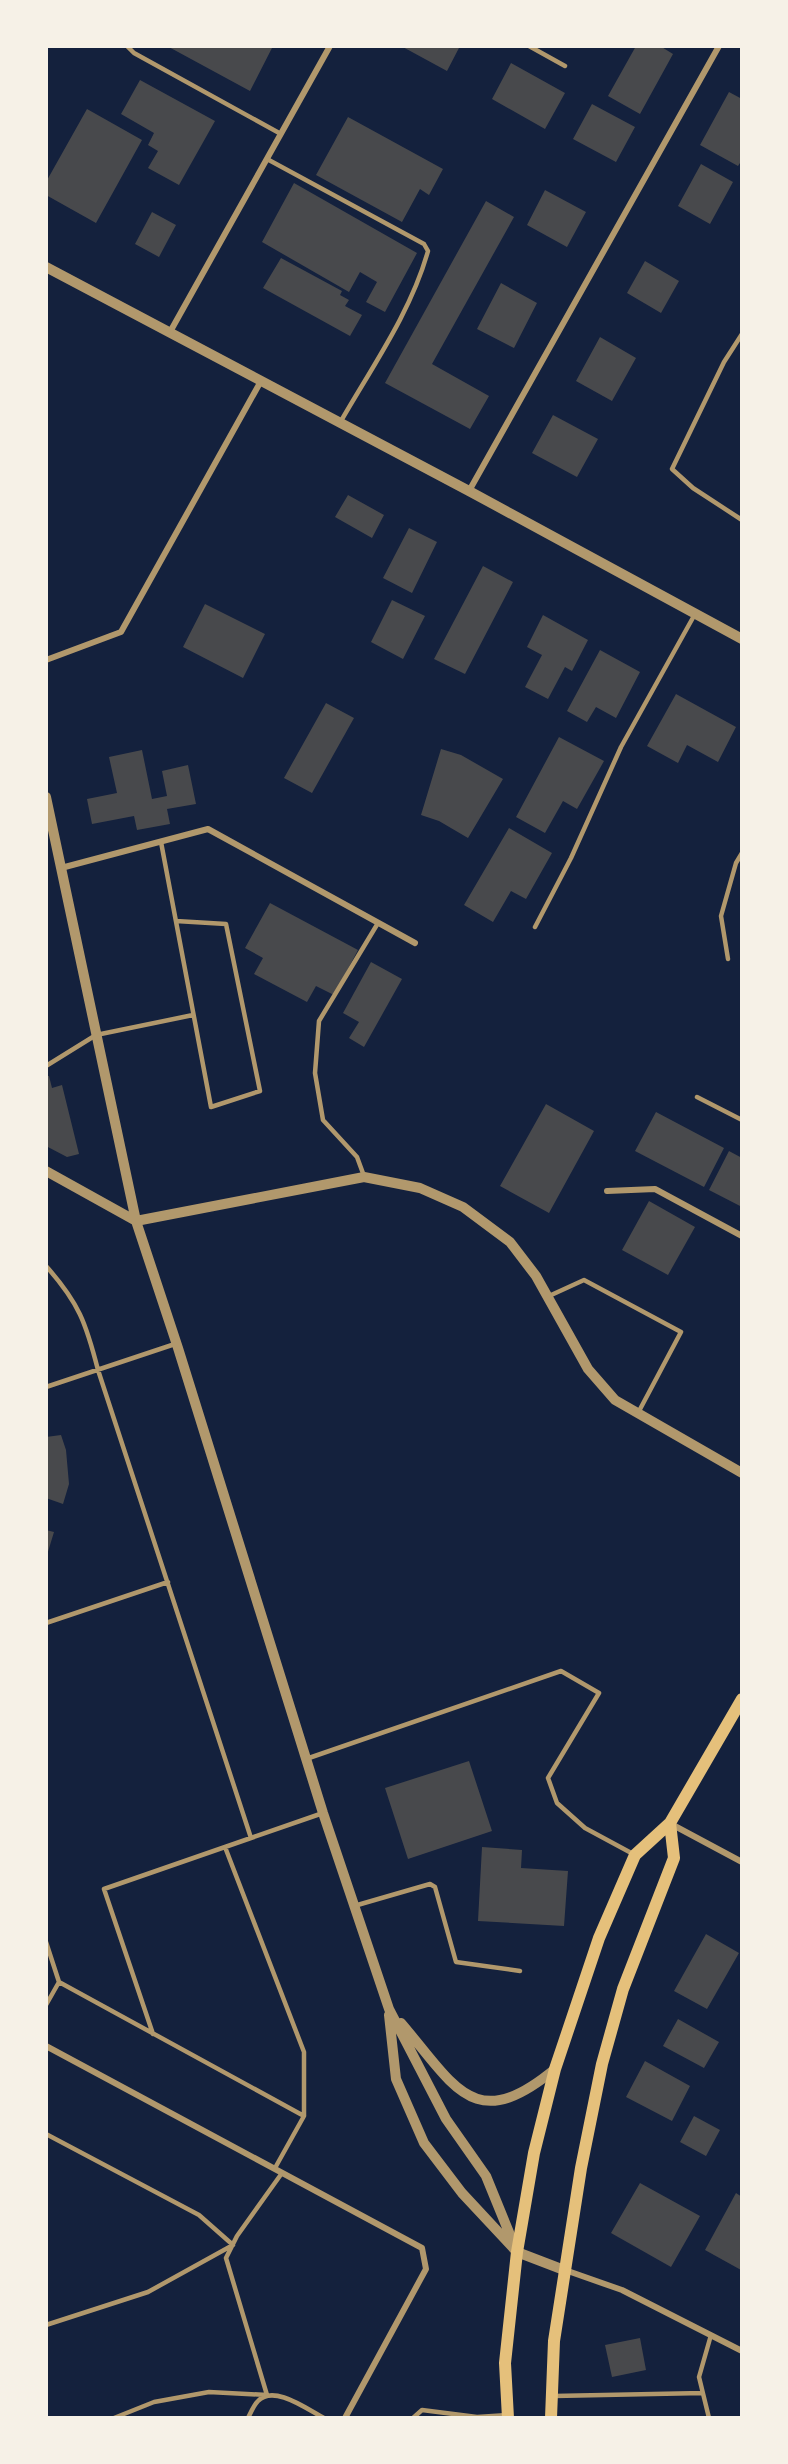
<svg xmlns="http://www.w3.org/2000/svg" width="788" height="2464" font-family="'Fira Sans Condensed',sans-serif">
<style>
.building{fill:#48494c}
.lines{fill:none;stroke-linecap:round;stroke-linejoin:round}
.service{stroke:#b1986c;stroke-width:4.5}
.minor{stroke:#b1986c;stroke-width:6}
.tertiary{stroke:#b1986c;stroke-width:10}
.secondary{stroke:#e5c07b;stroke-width:12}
</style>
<rect width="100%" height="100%" fill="#14213d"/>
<path class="building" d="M 167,46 L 273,46 L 250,91 Z
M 401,46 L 460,46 L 447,71 Z
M 636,46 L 660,46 L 673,54 L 640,114 L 608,96 Z
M 511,63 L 565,93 L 545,129 L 492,99 Z
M 140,80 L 215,121 L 179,185 L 148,168 L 158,151 L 148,145 L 154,133 L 121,114 Z
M 729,92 L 742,99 L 742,160 L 738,166 L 700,145 Z
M 592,104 L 635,127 L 616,162 L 573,139 Z
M 87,109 L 142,140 L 96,223 L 46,195 L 46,182 Z
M 348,117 L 443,169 L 429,195 L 420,189 L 402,222 L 316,175 Z
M 701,164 L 733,182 L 710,224 L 678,206 Z
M 294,183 L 417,253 L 385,312 L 366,302 L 377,282 L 360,272 L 349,292 L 262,242 Z
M 545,190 L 586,212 L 567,247 L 527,225 Z
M 486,201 L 514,217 L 432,364 L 489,396 L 470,429 L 385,383 Z
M 152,212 L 176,225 L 159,257 L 135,244 Z
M 281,258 L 342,291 L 340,295 L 349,300 L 345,306 L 362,315 L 350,336 L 263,288 Z
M 645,261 L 679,281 L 661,313 L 627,293 Z
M 501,283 L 537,303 L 514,348 L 477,329 Z
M 600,337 L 636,358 L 612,401 L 576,381 Z
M 553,415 L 598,439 L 577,477 L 532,453 Z
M 348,495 L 384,515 L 372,538 L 335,517 Z
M 409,528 L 437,542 L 412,593 L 383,578 Z
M 483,566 L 513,582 L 465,674 L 434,659 Z
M 392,600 L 425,616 L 403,659 L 371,642 Z
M 205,604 L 265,634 L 243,678 L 183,647 Z
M 543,615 L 588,640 L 572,671 L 565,667 L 548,699 L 525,687 L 542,655 L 527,647 Z
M 600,650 L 640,672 L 616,718 L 596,707 L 587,722 L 567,711 Z
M 676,694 L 736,727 L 718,762 L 687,745 L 678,763 L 647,746 Z
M 326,703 L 354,718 L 312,793 L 284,778 Z
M 559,737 L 604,761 L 577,809 L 563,801 L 545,833 L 516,817 Z
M 441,749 L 461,755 L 503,779 L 468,838 L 439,821 L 421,815 Z
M 142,750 L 152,799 L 167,796 L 162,771 L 188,765 L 196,804 L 167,809 L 170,824 L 137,830 L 134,816 L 92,824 L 87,799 L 117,793 L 109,757 Z
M 509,828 L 552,853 L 526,899 L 511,891 L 493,922 L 464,905 Z
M 270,903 L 358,950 L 334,995 L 316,986 L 307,1002 L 254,974 L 263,958 L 245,948 Z
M 371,962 L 402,979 L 364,1047 L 349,1038 L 359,1022 L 343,1013 Z
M 46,1076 L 49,1076 L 52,1088 L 62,1085 L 79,1154 L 67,1157 L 46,1146 Z
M 546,1104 L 594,1131 L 549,1213 L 500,1186 Z
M 656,1112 L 724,1148 L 704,1187 L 635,1151 Z
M 729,1151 L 742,1158 L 742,1207 L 709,1190 Z
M 649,1201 L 695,1227 L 668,1275 L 622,1250 Z
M 61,1435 L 66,1450 L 69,1484 L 63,1504 L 46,1498 L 46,1437 Z
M 46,1530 L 54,1532 L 47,1555 L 46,1555 Z
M 469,1761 L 492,1831 L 408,1859 L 385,1788 Z
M 482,1847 L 522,1850 L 521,1868 L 568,1871 L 564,1926 L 478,1921 Z
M 706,1934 L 739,1953 L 707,2009 L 674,1991 Z
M 678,2019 L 719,2042 L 704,2068 L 663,2046 Z
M 645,2061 L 690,2086 L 672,2121 L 626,2097 Z
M 694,2116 L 720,2130 L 706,2156 L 680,2142 Z
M 640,2183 L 700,2216 L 671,2267 L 611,2233 Z
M 736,2193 L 742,2197 L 741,2270 L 705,2250 Z
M 640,2338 L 646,2370 L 612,2377 L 605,2345 Z"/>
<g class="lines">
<path class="service" d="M 127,46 L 134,53 L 281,134
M 529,46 L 565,66
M 267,159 L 424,244 L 428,251 C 411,312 372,367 341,421
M 742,334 L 724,362 L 672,469 L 693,488 L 742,520
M 161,842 L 211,1107 L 260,1091 L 226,924 L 176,921
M 535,927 L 571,858 L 621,747 L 695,614
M 728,959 L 721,916 L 736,863 L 742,853
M 46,1066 L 96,1035 L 193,1015
M 697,1097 L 742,1120
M 364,1176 L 357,1157 L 323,1120 L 315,1073 L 319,1021 L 378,923
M 46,1266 C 79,1303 86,1323 98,1370 L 251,1838
M 549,1296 L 584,1280 L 681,1332 L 638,1413
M 46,1387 L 175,1344
M 46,1623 L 168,1582
M 306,1759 L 561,1671 L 599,1693 L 548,1778 L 557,1803 L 585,1828 L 635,1855
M 225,1847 L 304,2052 L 304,2116
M 354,1906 L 430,1884 L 435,1887 L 456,1962 L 520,1971
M 46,1942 L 59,1982 L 304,2116 L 275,2168
M 46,2005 L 59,1982
M 153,2034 L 104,1889 L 323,1813
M 46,2134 L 199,2215 L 233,2245 L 148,2292 L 46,2325
M 554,2396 L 703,2393
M 114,2418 L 154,2402 L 209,2392 L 267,2395 L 226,2258 L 237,2236 L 282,2173
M 248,2418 C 251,2412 254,2405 258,2401 C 274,2384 308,2410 324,2418
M 413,2418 L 422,2410 L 477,2417 L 508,2415
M 709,2418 L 699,2377 L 711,2335"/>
<path class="minor" d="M 170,332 L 330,46
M 469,491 L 719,46
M 46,660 L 121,632 L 261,381
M 61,868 L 208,829 L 415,943
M 607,1191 L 655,1189 L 742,1236
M 671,1824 L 742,1862
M 46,2046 L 422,2248 L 426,2269 L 345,2418
M 565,2270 L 622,2290 L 742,2351"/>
<path class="tertiary" d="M 46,267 L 469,491 L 742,639
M 46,797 L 136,1221 L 178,1348 L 323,1813 L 389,2009 L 446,2119 L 486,2176 L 517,2252
M 46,1171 L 136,1221 L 364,1177 L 420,1188 L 463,1207 L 510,1242 L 536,1276 L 588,1369 L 615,1400 L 742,1473
M 389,2015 L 396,2079 L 424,2143 L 462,2193 L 517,2252 L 564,2270
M 401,2023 C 455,2086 474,2136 555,2069"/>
<path class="secondary" d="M 508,2418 L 505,2363 L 517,2252 L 534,2153 L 555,2069 L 599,1938 L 635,1855 L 670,1823 L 742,1699
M 551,2418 L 554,2341 L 581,2168 L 602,2064 L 623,1989 L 674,1858 L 670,1823"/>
</g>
<rect width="788" height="2464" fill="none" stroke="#f6f1e7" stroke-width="96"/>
</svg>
